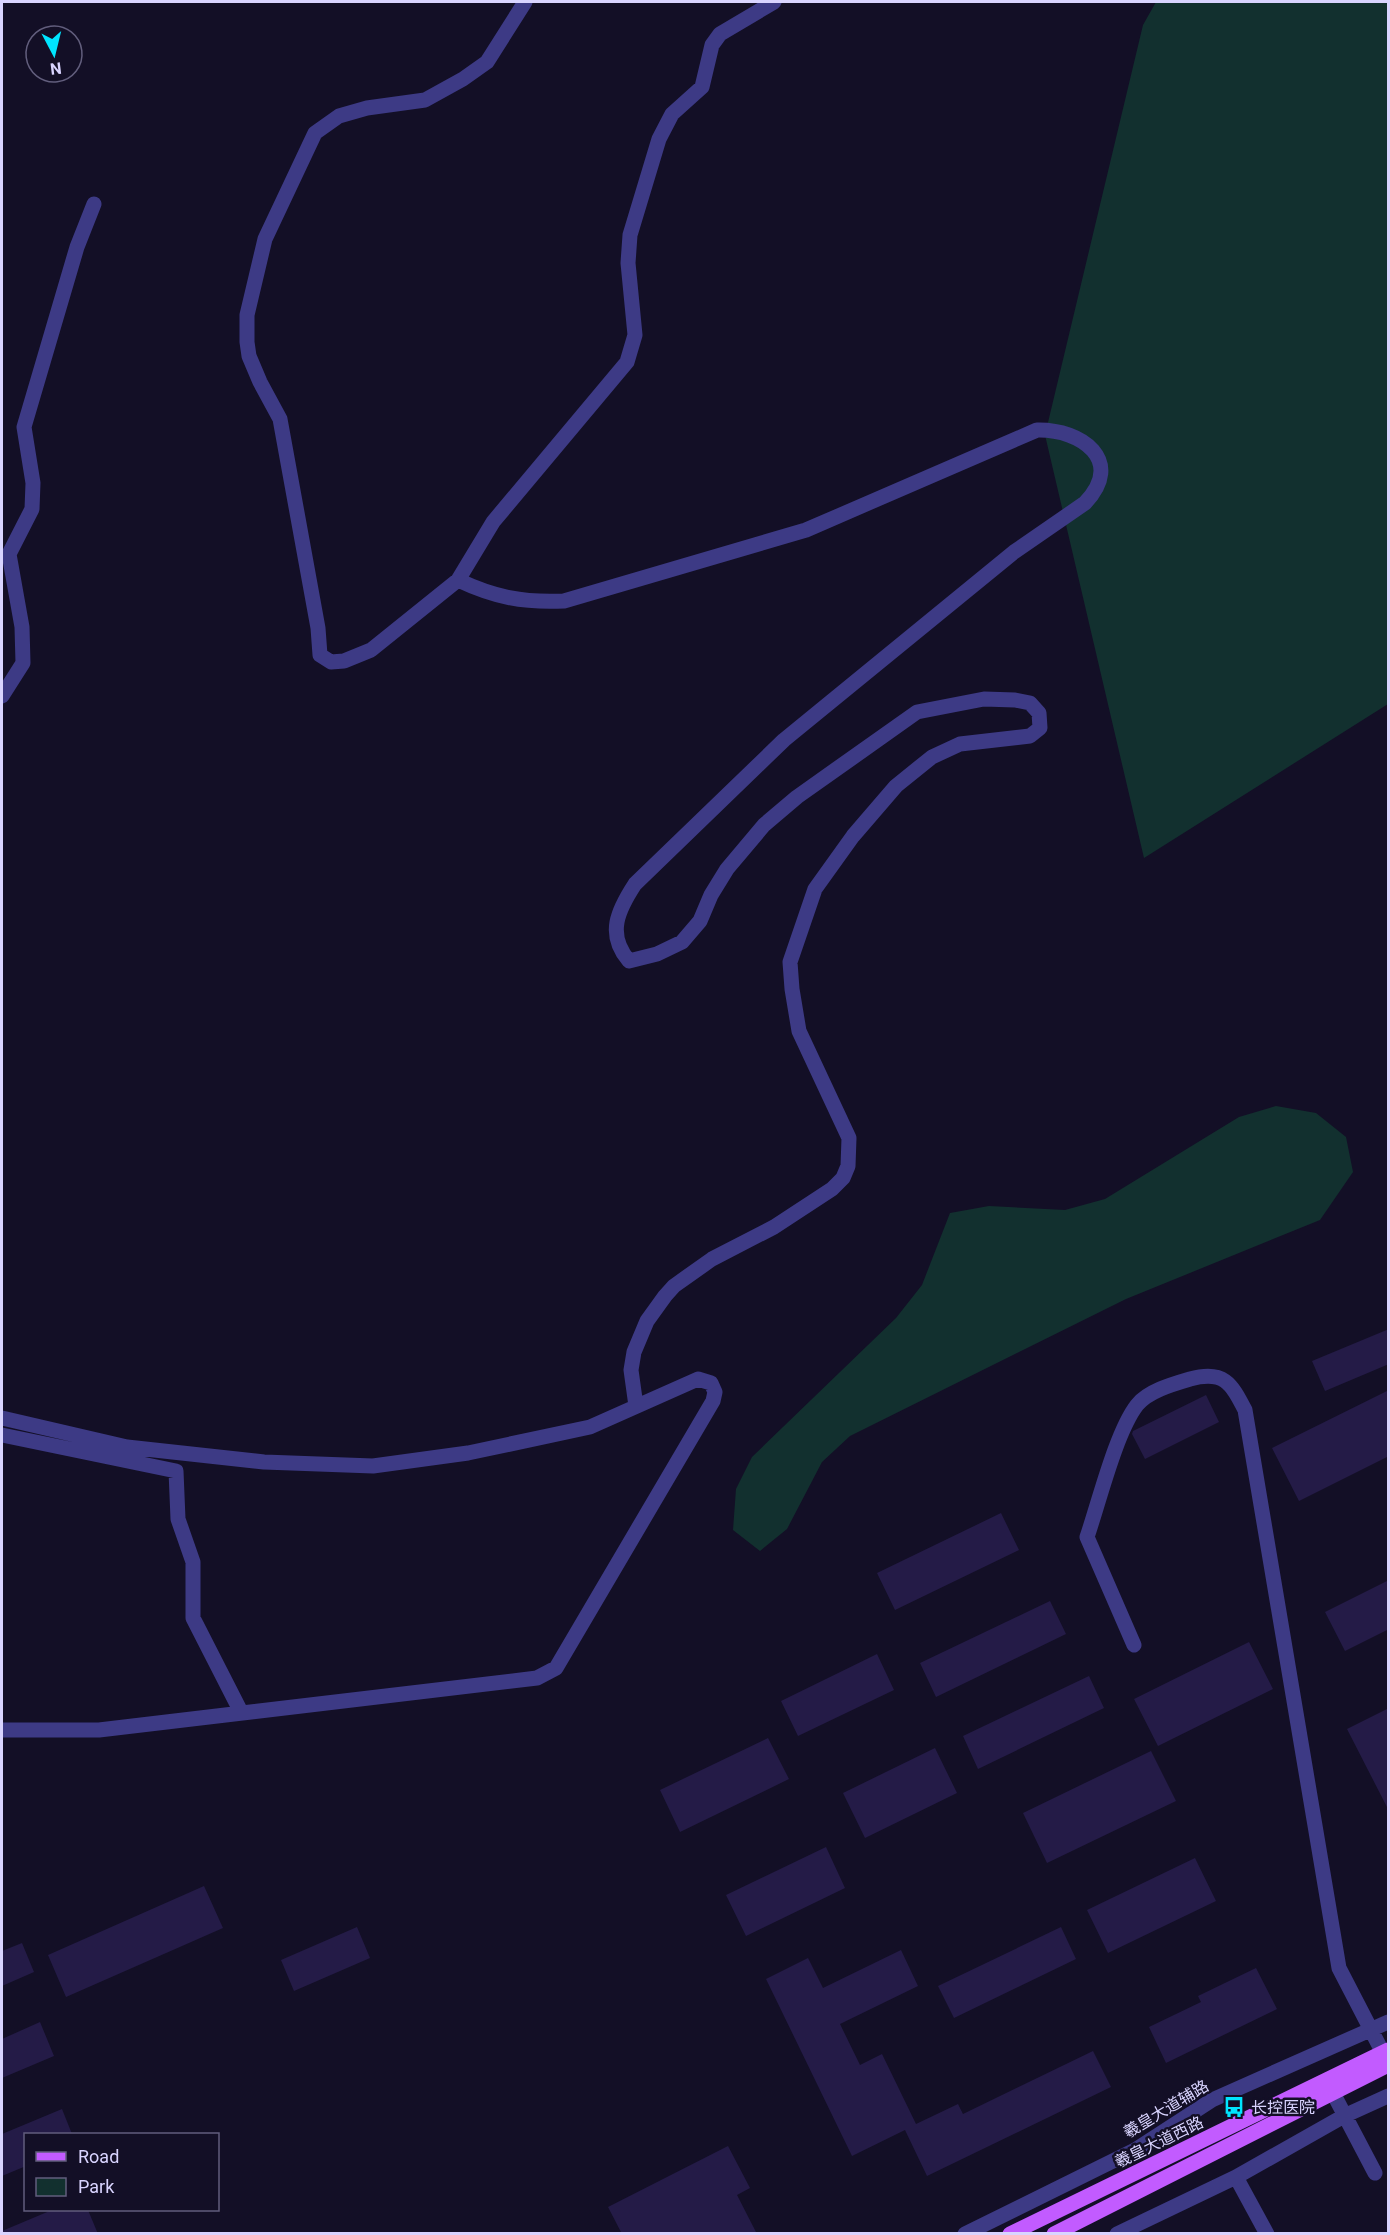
<svg xmlns="http://www.w3.org/2000/svg" width="1390" height="2235" font-family="Roboto,'Noto Sans SC',sans-serif">
<style>
.green{fill:#12302f}
.building{fill:#241b47}
.lines{fill:none;stroke-linecap:round;stroke-linejoin:round}
.minor{stroke:#3d3a85;stroke-width:15}
.major{stroke:#c25bff;stroke-width:15}
.labels{text-anchor:middle;dominant-baseline:central;stroke-width:5;stroke-linejoin:round;paint-order:stroke}
.poi-label{font-size:16px;fill:#d9d4ff;stroke:#130f26;text-anchor:start}
.street-label{font-size:16px;fill:#d9d4ff;stroke:#130f26}
</style>
<rect width="100%" height="100%" fill="#130f26"/>
<path class="green" d="M 1156,2 L 1388,2 L 1388,704 L 1144,858 L 1045,435 L 1143,25 Z
M 1276,1106 L 1316,1113 L 1346,1137 L 1353,1172 L 1320,1220 L 1126,1299 L 850,1436 L 822,1462 L 787,1529 L 760,1551 L 733,1530 L 736,1489 L 752,1457 L 896,1318 L 922,1285 L 950,1213 L 989,1206 L 1065,1210 L 1105,1199 L 1239,1117 Z"/>
<path class="building" d="M 1389,1329 L 1389,1364 L 1325,1391 L 1312,1361 Z
M 1389,1390 L 1389,1456 L 1299,1501 L 1272,1448 Z
M 1206,1395 L 1219,1422 L 1145,1459 L 1132,1434 L 1133,1431 Z
M 1001,1513 L 1019,1550 L 895,1610 L 877,1573 Z
M 1389,1580 L 1389,1629 L 1345,1651 L 1325,1612 Z
M 1050,1601 L 1066,1634 L 936,1697 L 920,1663 Z
M 1249,1642 L 1273,1689 L 1158,1746 L 1134,1699 Z
M 877,1654 L 894,1690 L 798,1736 L 781,1701 Z
M 1089,1676 L 1104,1708 L 978,1769 L 963,1736 Z
M 1389,1708 L 1389,1811 L 1347,1729 Z
M 768,1738 L 789,1779 L 680,1832 L 660,1790 Z
M 935,1748 L 957,1793 L 865,1838 L 843,1793 Z
M 1151,1751 L 1176,1801 L 1047,1863 L 1023,1813 Z
M 826,1847 L 845,1888 L 746,1936 L 726,1895 Z
M 1195,1858 L 1216,1901 L 1108,1953 L 1087,1910 Z
M 204,1886 L 223,1928 L 66,1997 L 48,1955 Z
M 357,1927 L 370,1958 L 294,1991 L 281,1960 Z
M 1061,1927 L 1076,1959 L 954,2018 L 938,1986 Z
M 22,1943 L 34,1972 L 2,1986 L 2,1951 Z
M 901,1950 L 918,1986 L 840,2024 L 860,2065 L 882,2054 L 916,2124 L 958,2104 L 963,2114 L 1093,2051 L 1111,2087 L 927,2176 L 905,2130 L 852,2156 L 766,1979 L 808,1958 L 823,1988 Z
M 1256,1968 L 1277,2009 L 1166,2063 L 1149,2027 L 1201,2002 L 1198,1996 Z
M 40,2022 L 54,2056 L 2,2078 L 2,2039 Z
M 62,2109 L 72,2134 L 26,2134 L 26,2166 L 2,2176 L 2,2134 Z
M 728,2146 L 750,2188 L 737,2195 L 757,2234 L 622,2234 L 608,2207 Z
M 52,2210 L 88,2210 L 98,2234 L 2,2234 L 2,2231 Z"/>
<g class="lines">
<path class="minor" d="M 525,2 L 487,62 L 463,79 L 425,100 L 367,108 L 339,116 L 315,133 L 265,239 L 247,315 L 247,342 L 249,356 L 260,382 L 280,419 L 318,628 L 320,655 L 331,662 L 344,661 L 371,650 L 458,580 L 493,522 L 627,362 L 635,335 L 628,263 L 630,235 L 659,139 L 672,114 L 702,87 L 712,45 L 720,34 L 774,2
M 458,580 C 494,597 523,603 564,601 L 806,530 L 1037,430 C 1082,429 1125,461 1085,503 L 1014,552 L 784,740 L 635,884 C 618,910 606,934 629,961 L 657,954 L 682,942 L 700,921 L 711,895 L 727,869 L 764,825 L 797,797 L 917,712 L 984,699 L 1015,700 L 1030,703 L 1039,713 L 1040,728 L 1030,736 L 960,744 L 932,757 L 896,786 L 853,836 L 815,889 L 790,962 L 792,989 L 799,1031 L 849,1138 L 848,1166 L 843,1178 L 832,1189 L 774,1227 L 712,1259 L 674,1286 L 665,1296 L 647,1321 L 634,1352 L 631,1370 L 636,1406
M 2,696 L 23,663 L 22,627 L 9,554 L 32,509 L 33,483 L 24,427 L 77,247 L 94,204
M 2,1418 L 127,1447 L 264,1462 L 373,1466 L 468,1453 L 590,1427 L 698,1379 L 711,1383 L 715,1392 L 713,1401 L 556,1668 L 537,1678 L 99,1730 L 2,1730
M 2,1435 L 176,1471 L 178,1519 L 193,1562 L 193,1618 L 241,1712
M 1134,1645 L 1087,1537 C 1099,1502 1116,1432 1137,1405 C 1148,1391 1173,1384 1190,1379 C 1224,1370 1231,1383 1245,1410 L 1339,1968 L 1383,2053
M 1333,2093 L 1375,2173
M 1236,2177 L 1267,2234
M 965,2234 L 1135,2150 L 1212,2100 L 1388,2022
M 1117,2234 L 1236,2177 L 1344,2116 L 1388,2096"/>
<path class="major" d="M 1010,2234 L 1388,2050
M 1054,2234 L 1388,2065"/>
</g>
<defs>
<symbol id="bus-bare" viewBox="-9 -9 18 18"><path d="M-5-6H5V4H4V6H2V4H-2V6H-4V4H-5ZM-3.5-4V0h7V-4ZM-3.5 1.2v1.5H-2V1.2ZM2 1.2v1.5H3.5V1.2Z" fill="#00e5ff" stroke="#130f26" stroke-width="2.5" paint-order="stroke"/></symbol>
</defs>
<g fill-rule="evenodd">
<use href="#bus-bare" x="1219" y="2092" width="30" height="30"/>
</g>
<g class="labels">
<g class="poi-label">
<text x="1251" y="2107">长控医院</text>
</g>
<g class="street-label">
<text transform="translate(1166 2109) rotate(-31)">羲皇大道辅路</text>
<text transform="translate(1159 2142) rotate(-26)">羲皇大道西路</text>
</g>
</g>
<rect width="1390" height="2235" fill="none" stroke="#d9d4ff" stroke-width="6"/>
<rect x="24" y="2133" width="195" height="78" fill="#130f26" stroke="#625e7d" stroke-width="1.5"/>
<rect x="36" y="2152" width="30" height="9" fill="#c25bff" stroke="#625e7d" stroke-width="1.5"/>
<text x="78" y="2163" font-size="18" fill="#d9d4ff">Road</text>
<rect x="36" y="2178" width="30" height="18" fill="#12302f" stroke="#625e7d" stroke-width="1.5"/>
<text x="78" y="2193" font-size="18" fill="#d9d4ff">Park</text>
<g transform="translate(54 54) rotate(173)"><circle r="28" fill="#130f26" stroke="#625e7d" stroke-width="1.5"/>
<path d="M0-4.5L10 22L0 15L-10 22Z" fill="#00e5ff"/>
<text y="-9" font-size="16" font-weight="bold" text-anchor="middle" fill="#d9d4ff">N</text>
</g>
</svg>
